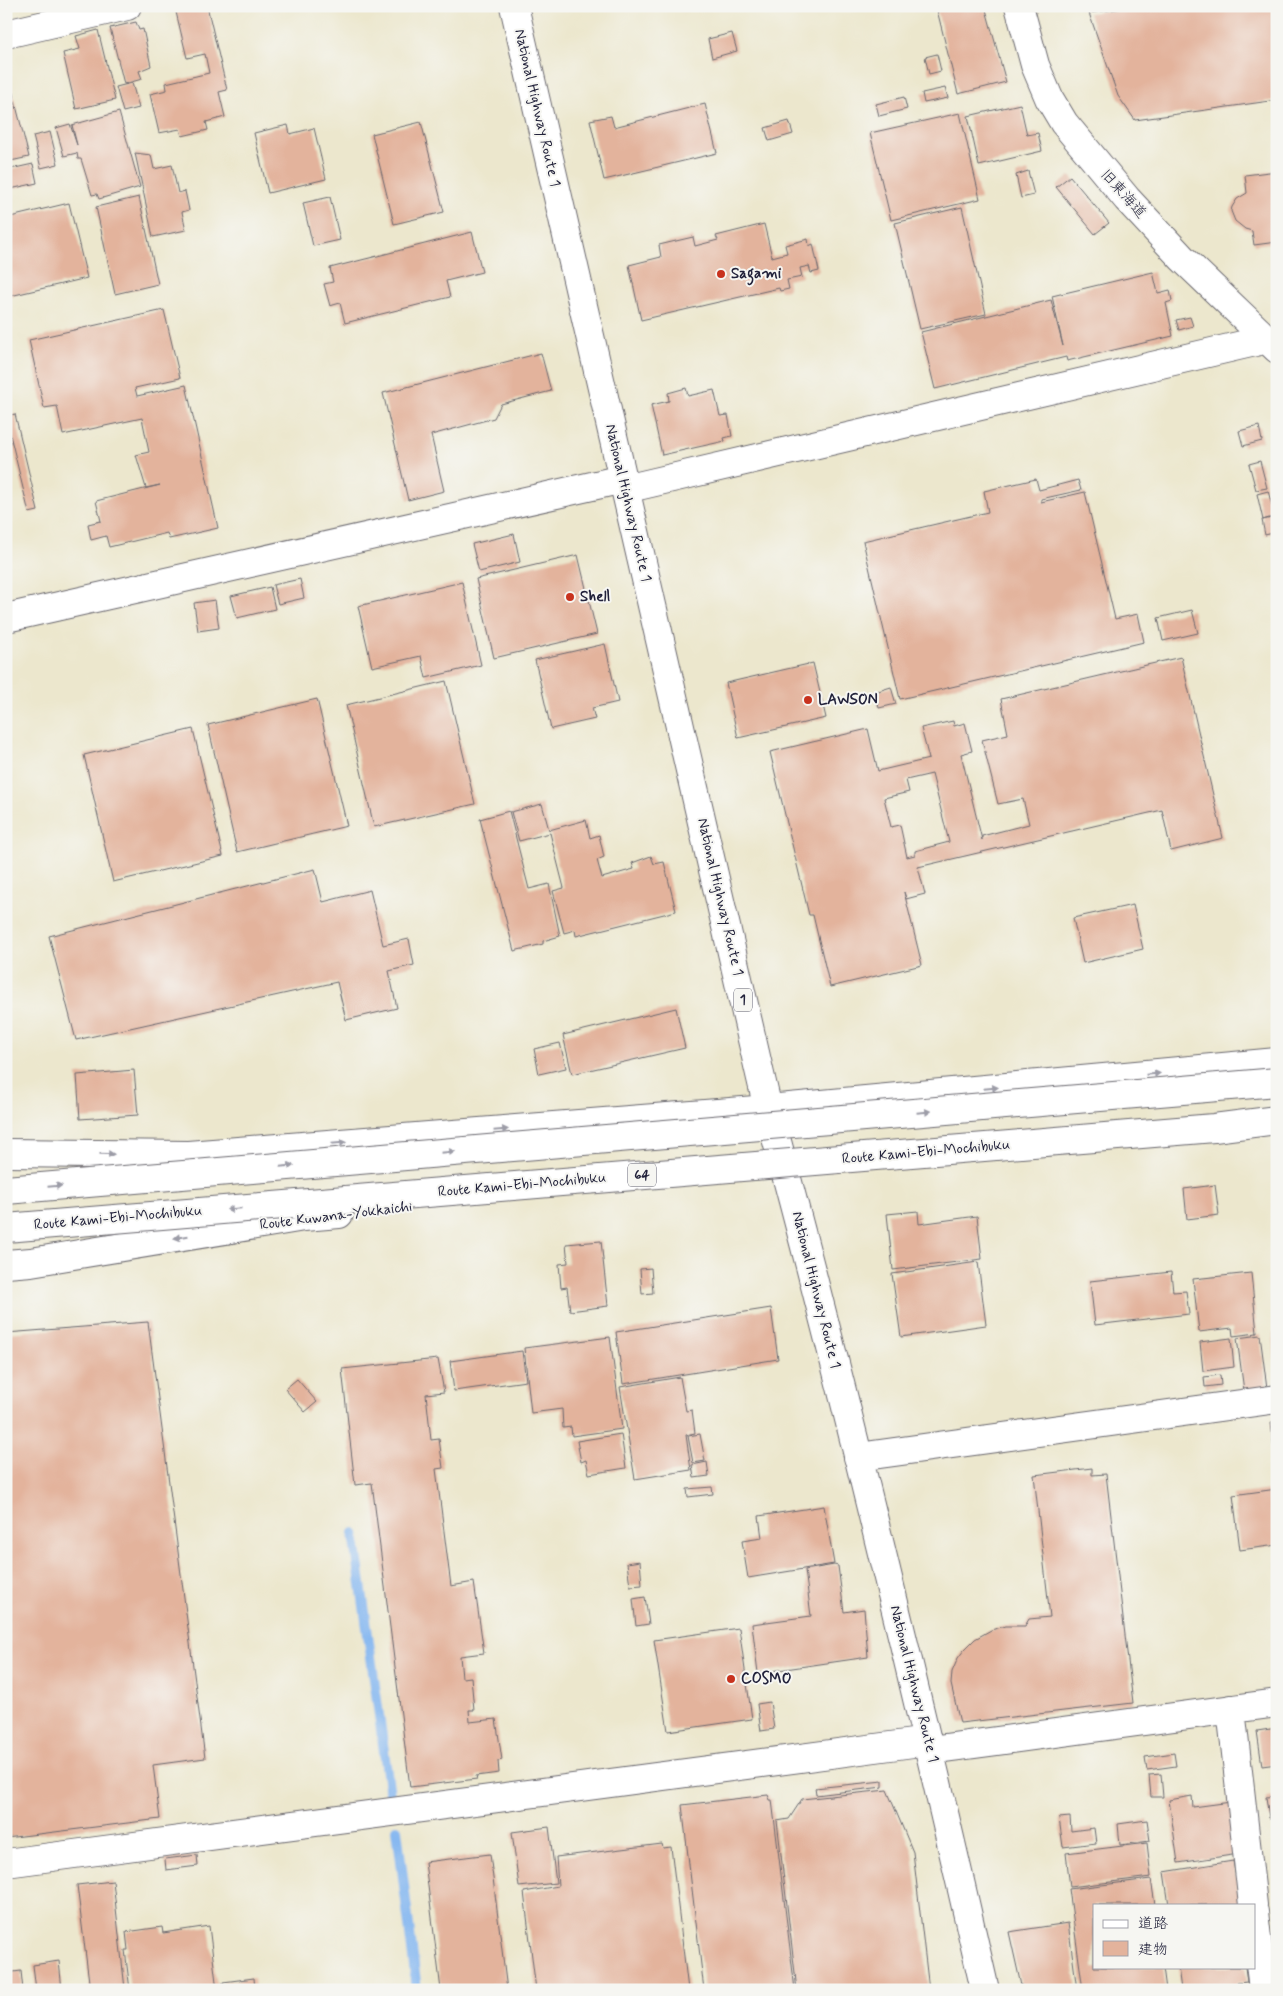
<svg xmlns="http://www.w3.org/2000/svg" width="1283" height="1996" font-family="Mynerve,'Klee One',sans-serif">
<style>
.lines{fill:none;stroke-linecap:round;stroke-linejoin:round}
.stream{stroke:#83b6f0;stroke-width:10}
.building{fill:#e3b39c;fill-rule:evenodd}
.minor-casing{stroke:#69676e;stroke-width:30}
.secondary-casing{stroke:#69676e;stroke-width:30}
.primary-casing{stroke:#69676e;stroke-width:30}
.trunk-casing{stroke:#69676e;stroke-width:30}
.minor{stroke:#fff;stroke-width:28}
.secondary{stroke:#fff;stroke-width:28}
.primary{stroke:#fff;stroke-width:28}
.trunk{stroke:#fff;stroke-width:28}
.primary-bridge-casing{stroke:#69676e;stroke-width:30;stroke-linecap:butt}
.primary-bridge{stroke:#fff;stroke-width:28}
.oneway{fill:#9c9ca7}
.poi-dot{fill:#c8321e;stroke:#f6f6f2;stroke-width:2}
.labels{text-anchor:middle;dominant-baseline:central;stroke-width:4;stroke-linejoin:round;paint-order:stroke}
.shield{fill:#f6f6f2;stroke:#626272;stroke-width:1}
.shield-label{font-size:14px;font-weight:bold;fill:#22223b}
.street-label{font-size:15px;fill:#22223b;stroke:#f6f6f2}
.poi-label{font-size:15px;font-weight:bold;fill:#22223b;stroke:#f6f6f2;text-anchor:start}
</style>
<rect width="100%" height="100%" fill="#f6f6f2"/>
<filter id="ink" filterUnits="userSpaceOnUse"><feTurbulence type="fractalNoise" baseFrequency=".02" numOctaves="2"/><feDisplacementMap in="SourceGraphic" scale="10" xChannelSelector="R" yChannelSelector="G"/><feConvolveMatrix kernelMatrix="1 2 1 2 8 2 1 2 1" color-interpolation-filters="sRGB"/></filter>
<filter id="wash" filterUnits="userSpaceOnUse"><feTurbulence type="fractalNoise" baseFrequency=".0096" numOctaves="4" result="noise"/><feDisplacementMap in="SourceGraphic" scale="20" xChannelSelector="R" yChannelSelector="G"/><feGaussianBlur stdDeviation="1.12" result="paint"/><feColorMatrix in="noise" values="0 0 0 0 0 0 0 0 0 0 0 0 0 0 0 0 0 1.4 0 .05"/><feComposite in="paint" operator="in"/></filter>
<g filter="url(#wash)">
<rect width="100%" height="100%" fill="#ece7cd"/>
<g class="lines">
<path class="stream" d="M 354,1533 L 390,1795
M 397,1829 L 417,1990"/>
</g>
<g id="blocks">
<path class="building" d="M 198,6 L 207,6 L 227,90 L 219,92 L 225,117 L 206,122 L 208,130 L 182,136 L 180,129 L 159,133 L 150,94 L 167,90 L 166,83 L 209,73 L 205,54 L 187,58 L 176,12 Z
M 936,6 L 985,6 L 1006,82 L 958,94 Z
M 1138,6 L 1277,6 L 1277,100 L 1135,120 L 1118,96 L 1089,13 Z
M 136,22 L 139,30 L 143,29 L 151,66 L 139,71 L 142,79 L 124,84 L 110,28 Z
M 98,30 L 115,100 L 76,109 L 63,53 L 80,49 L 76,36 Z
M 732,33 L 737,51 L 712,58 L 708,39 Z
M 937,54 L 941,71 L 929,74 L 925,57 Z
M 6,66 L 29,157 L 6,162 Z
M 132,83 L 139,108 L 123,112 L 116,87 Z
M 945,88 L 948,98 L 924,103 L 922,93 Z
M 904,97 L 907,109 L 879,116 L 876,104 Z
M 705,104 L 717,153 L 604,180 L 590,120 L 611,116 L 614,127 Z
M 1020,104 L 1027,135 L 1038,133 L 1042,151 L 979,166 L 968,116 Z
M 119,112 L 140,187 L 99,199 L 97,194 L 92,195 L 81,159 L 78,159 L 77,153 L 64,156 L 56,128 L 70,124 L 77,145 L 72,125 Z
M 960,113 L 980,199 L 891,220 L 870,133 Z
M 789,121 L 793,134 L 769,141 L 765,128 Z
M 421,122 L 444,212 L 394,224 L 372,134 Z
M 288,125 L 290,134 L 314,128 L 326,179 L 268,193 L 254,133 Z
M 50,132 L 58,164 L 41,168 L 33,136 Z
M 135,153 L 151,155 L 154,169 L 172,165 L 178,193 L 185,191 L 189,210 L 182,212 L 186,230 L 153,237 Z
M 33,164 L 37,183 L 6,190 L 6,170 Z
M 1028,171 L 1034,195 L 1021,198 L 1016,175 Z
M 1277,171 L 1277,242 L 1254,245 L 1252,231 L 1245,229 L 1235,221 L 1231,211 L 1232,207 L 1237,199 L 1247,193 L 1245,175 Z
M 1070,176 L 1109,223 L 1095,234 L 1056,187 Z
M 139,197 L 158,284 L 115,294 L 96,207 Z
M 330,197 L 340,240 L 313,246 L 303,203 Z
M 69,203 L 87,278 L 6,297 L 6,218 Z
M 962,207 L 986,314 L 920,329 L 895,223 Z
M 764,224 L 772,257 L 787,253 L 785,245 L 808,239 L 809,246 L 813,244 L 819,271 L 811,273 L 809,266 L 800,268 L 802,277 L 787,280 L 789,289 L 780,291 L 779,288 L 641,320 L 629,265 L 661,257 L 659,245 L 693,237 L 695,246 L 718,240 L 716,236 Z
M 472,232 L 482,272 L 446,281 L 450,297 L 345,323 L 340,303 L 330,306 L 324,284 L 333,282 L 330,268 Z
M 1153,272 L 1158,293 L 1170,290 L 1172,301 L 1166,303 L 1173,336 L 1067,361 L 1066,357 L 935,389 L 921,332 L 1051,300 L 1063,346 L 1052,296 Z
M 164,310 L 180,378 L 135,388 L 137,396 L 186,385 L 218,528 L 169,539 L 167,533 L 109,547 L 106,536 L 91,540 L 88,524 L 101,521 L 96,501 L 160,485 L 146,488 L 136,455 L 149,452 L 142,418 L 63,435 L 57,406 L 44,408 L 29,340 Z
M 1190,317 L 1193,326 L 1179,330 L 1176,320 Z
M 541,353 L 551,391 L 501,404 L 494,418 L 431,435 L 444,491 L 408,500 L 383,393 Z
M 686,388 L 688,396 L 714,390 L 720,416 L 728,415 L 732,436 L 724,438 L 725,441 L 662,455 L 651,405 L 669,401 L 668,393 Z
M 15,414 L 38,511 L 29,513 L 6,418 L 6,416 Z
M 1259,426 L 1262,441 L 1243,446 L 1239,431 Z
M 1260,461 L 1267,488 L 1256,490 L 1249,464 Z
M 1036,479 L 1039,490 L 1078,480 L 1081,490 L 1041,499 L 1041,502 L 1085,492 L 1115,619 L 1138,614 L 1144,642 L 900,699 L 863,541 L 988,512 L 984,491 Z
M 1268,491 L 1275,516 L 1263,520 L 1257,494 Z
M 1277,517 L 1277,532 L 1265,535 L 1262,520 Z
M 514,534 L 520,562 L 479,572 L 472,544 Z
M 578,555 L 597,634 L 494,658 L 476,579 Z
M 300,579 L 304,598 L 278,604 L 273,585 Z
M 462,582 L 481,665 L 426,678 L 421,656 L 372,667 L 358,606 Z
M 270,587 L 275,609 L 237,618 L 231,596 Z
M 215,600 L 219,628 L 198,631 L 194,603 Z
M 1192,610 L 1198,633 L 1163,641 L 1158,618 Z
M 605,644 L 618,702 L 592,708 L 595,719 L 551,729 L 535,660 Z
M 1181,657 L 1223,838 L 1171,851 L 1162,810 L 918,867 L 925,894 L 906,899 L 904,892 L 922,965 L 830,987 L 813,915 L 809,915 L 770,752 L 868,729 L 878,771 L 929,759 L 921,728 L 953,721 L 954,726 L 965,723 L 972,751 L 961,754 L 982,840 L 982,836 L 1029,824 L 1023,799 L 998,804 L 982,740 L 1008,734 L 1001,699 ZM 932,774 L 949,842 L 915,851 L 915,855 L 907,857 L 900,825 L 891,827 L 884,798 L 909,792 L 906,780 Z
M 813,663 L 826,718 L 738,738 L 726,683 Z
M 446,681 L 475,804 L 374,827 L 346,705 Z
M 891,687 L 896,704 L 879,708 L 875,692 Z
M 317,699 L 347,826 L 237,852 L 208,725 Z
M 193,729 L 223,856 L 113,882 L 84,755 Z
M 542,804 L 549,830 L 586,820 L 590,838 L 599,835 L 604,857 L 597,860 L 602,878 L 634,869 L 632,863 L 651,856 L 654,864 L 664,862 L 676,911 L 576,936 L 575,930 L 564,933 L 553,891 L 564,888 L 550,833 L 519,841 L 511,812 Z
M 509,811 L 529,889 L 549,884 L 560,936 L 543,941 L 543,944 L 514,951 L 480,819 Z
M 315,869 L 323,902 L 370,890 L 383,945 L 409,939 L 414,965 L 389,971 L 397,1008 L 346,1020 L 337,982 L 76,1040 L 49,936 Z
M 1133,905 L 1143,949 L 1083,963 L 1073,918 Z
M 1274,981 L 1277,981 L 1277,997 L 1275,997 Z
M 676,1008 L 685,1048 L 572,1074 L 563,1035 Z
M 560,1043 L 566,1068 L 539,1074 L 534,1049 Z
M 134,1070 L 138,1115 L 80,1119 L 77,1075 Z
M 1215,1185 L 1219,1215 L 1187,1219 L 1184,1189 Z
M 918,1211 L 919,1224 L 977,1216 L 982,1259 L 893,1270 L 887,1214 Z
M 601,1241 L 608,1306 L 570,1311 L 567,1287 L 561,1288 L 559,1264 L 568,1263 L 566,1244 Z
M 978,1262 L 986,1325 L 901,1337 L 892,1274 Z
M 651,1268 L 653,1293 L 642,1294 L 640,1269 Z
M 1171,1272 L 1173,1292 L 1186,1291 L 1189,1314 L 1095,1325 L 1090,1281 Z
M 1251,1273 L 1257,1333 L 1233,1336 L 1232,1328 L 1199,1332 L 1193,1279 Z
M 771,1308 L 778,1359 L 623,1384 L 616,1332 Z
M 148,1322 L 205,1758 L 153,1765 L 160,1819 L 6,1838 L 6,1333 Z
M 1273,1333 L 1277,1333 L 1277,1359 L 1275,1360 Z
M 1260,1335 L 1267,1388 L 1244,1391 L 1237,1338 Z
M 610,1337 L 622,1429 L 572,1436 L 571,1427 L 563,1428 L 562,1409 L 531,1413 L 524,1348 Z
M 1231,1338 L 1234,1367 L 1203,1371 L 1200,1342 Z
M 522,1351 L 526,1381 L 454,1391 L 450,1361 Z
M 438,1359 L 444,1392 L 426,1394 L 431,1440 L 439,1439 L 443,1468 L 436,1469 L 451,1586 L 474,1582 L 484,1653 L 460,1656 L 462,1678 L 471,1677 L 474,1710 L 469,1710 L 470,1722 L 496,1719 L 502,1760 L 498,1761 L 499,1773 L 476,1776 L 477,1779 L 410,1787 L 372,1483 L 355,1485 L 342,1369 Z
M 1220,1375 L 1221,1385 L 1205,1387 L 1204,1377 Z
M 680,1377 L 686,1411 L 692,1410 L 695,1433 L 686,1435 L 691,1470 L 635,1479 L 620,1387 Z
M 297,1379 L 317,1402 L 305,1412 L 285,1389 Z
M 1271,1422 L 1277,1422 L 1277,1460 L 1275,1460 Z
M 621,1434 L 626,1468 L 589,1474 L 586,1460 L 581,1462 L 577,1441 Z
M 700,1434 L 705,1461 L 693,1463 L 688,1436 Z
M 707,1462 L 709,1476 L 694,1478 L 692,1465 Z
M 1092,1468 L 1092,1475 L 1106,1474 L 1133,1703 L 960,1723 L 951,1684 L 952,1672 L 958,1658 L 964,1650 L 975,1639 L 991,1630 L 1005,1626 L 1025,1626 L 1029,1619 L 1050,1617 L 1034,1475 Z
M 712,1487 L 713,1494 L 688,1497 L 687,1489 Z
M 1277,1489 L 1277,1545 L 1240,1550 L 1233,1495 Z
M 824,1506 L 834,1564 L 748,1578 L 742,1541 L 762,1538 L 759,1516 Z
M 640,1561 L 642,1585 L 630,1586 L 627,1563 Z
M 834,1565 L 838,1566 L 844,1612 L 864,1609 L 868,1657 L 758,1673 L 752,1624 L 811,1616 L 805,1570 Z
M 645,1597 L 649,1624 L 636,1626 L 633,1599 Z
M 739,1628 L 752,1719 L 668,1731 L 654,1640 Z
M 770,1702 L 774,1729 L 761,1731 L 757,1704 Z
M 1277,1728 L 1277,1764 L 1262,1766 L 1257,1731 Z
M 1174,1753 L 1176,1766 L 1147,1770 L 1145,1757 Z
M 1161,1774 L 1163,1797 L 1151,1797 L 1149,1775 Z
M 883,1781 L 883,1787 L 816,1795 L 815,1788 Z
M 887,1790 L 913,1852 L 929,1990 L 797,1990 L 777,1821 L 789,1819 L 802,1799 Z
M 768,1795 L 770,1800 L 772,1800 L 795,1990 L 704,1990 L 682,1805 Z
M 1192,1796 L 1193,1807 L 1231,1802 L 1239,1854 L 1178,1863 L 1169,1800 Z
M 1277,1796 L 1277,1817 L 1269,1818 L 1266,1797 Z
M 1070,1817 L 1071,1831 L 1094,1828 L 1096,1843 L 1063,1847 L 1059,1818 Z
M 1147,1820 L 1150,1841 L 1120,1845 L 1118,1824 Z
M 549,1827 L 556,1883 L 519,1887 L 512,1832 Z
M 1147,1843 L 1151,1877 L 1070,1887 L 1066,1853 Z
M 662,1844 L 663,1848 L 671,1847 L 688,1990 L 536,1990 L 524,1892 L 558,1886 L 556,1857 Z
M 490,1854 L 507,1990 L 441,1990 L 425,1862 Z
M 197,1855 L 198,1866 L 166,1870 L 165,1859 Z
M 1233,1861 L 1241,1905 L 1169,1905 L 1164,1872 Z
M 1151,1879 L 1155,1905 L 1094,1905 L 1094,1967 L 1163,1967 L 1166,1990 L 1083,1990 L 1069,1889 Z
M 113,1881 L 125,1989 L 90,1990 L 77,1885 Z
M 1068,1923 L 1077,1990 L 1022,1990 L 1009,1932 Z
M 209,1926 L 217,1990 L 130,1990 L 125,1950 L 128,1950 L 126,1932 L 162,1927 L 163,1933 Z
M 59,1961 L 62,1990 L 36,1990 L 33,1965 Z
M 1178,1967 L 1245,1967 L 1247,1982 L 1237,1983 L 1238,1990 L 1181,1990 Z
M 21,1971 L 23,1990 L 6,1990 L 6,1973 Z
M 254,1978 L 255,1990 L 224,1990 L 223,1982 Z"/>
</g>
</g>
<g filter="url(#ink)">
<use href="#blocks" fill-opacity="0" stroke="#69676e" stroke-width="1"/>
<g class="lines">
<defs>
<path id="minor" d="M 1019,6 L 1035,65 L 1049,98 L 1064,123 L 1127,199 L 1183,259 L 1277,349
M 6,34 L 127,6
M 625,489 L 1268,339
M 6,618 L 623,479
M 858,1457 L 1277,1399
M 1231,1709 L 1253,1905
M 930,1750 L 1277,1703
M 6,1863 L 928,1741
M 1254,1912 L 1263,1990"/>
<path id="secondary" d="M 6,1153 L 188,1155 L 768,1109
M 6,1264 L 31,1262 L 304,1217 L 339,1214"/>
<path id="primary" d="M 768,1109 L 1277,1062"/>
<path id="trunk" d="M 514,6 L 768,1109 C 794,1201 817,1294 841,1387 C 891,1587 939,1788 985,1990"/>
</defs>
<use href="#minor" class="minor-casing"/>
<use href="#secondary" class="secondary-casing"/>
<use href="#primary" class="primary-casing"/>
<use href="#trunk" class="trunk-casing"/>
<use href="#minor" class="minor"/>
<use href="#secondary" class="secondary"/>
<use href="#primary" class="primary"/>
<use href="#trunk" class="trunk"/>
<defs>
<path id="primary-bridge" d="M 6,1190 L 1277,1082
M 6,1228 L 1214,1128 L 1277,1120"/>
</defs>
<use href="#primary-bridge" class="primary-bridge-casing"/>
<use href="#primary-bridge" class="primary-bridge"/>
</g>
<defs><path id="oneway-solid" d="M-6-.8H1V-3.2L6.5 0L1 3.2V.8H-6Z" transform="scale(1.25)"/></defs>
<g class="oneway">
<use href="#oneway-solid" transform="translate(1153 1074) rotate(-5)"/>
<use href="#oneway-solid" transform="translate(991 1088) rotate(-5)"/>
<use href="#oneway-solid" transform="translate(924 1112) rotate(-5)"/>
<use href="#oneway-solid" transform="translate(501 1130) rotate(-5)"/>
<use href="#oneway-solid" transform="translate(339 1143) rotate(-5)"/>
<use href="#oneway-solid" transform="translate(448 1152) rotate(-5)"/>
<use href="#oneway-solid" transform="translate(107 1154) rotate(1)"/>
<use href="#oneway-solid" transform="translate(287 1166) rotate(-5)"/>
<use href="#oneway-solid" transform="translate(55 1186) rotate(-5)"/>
<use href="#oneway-solid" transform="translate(234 1209) rotate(175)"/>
<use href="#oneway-solid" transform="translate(181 1237) rotate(171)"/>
</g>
</g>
<g class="poi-dot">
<circle cx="721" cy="274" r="5"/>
<circle cx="570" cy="597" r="5"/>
<circle cx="808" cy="700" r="5"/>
<circle cx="731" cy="1679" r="5"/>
</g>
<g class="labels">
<g class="shield">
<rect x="734" y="988.5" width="18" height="23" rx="4"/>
<rect x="628" y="1163.5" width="28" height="23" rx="4"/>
</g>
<g class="shield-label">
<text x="743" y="1000">1</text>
<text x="642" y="1175">64</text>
</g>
<g class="street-label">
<text transform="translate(537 108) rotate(77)">National Highway Route 1</text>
<text transform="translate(1123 194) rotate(48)">旧東海道</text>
<text transform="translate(628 503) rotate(77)">National Highway Route 1</text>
<text transform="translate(720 897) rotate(77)">National Highway Route 1</text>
<text transform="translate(926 1152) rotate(-5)">Route Kami-Ebi-Mochibuku</text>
<text transform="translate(522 1185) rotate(-5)">Route Kami-Ebi-Mochibuku</text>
<text transform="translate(336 1216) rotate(-7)">Route Kuwana-Yokkaichi</text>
<text transform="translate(118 1218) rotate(-5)">Route Kami-Ebi-Mochibuku</text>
<text transform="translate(816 1290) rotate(76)">National Highway Route 1</text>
<text transform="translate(914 1684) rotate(76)">National Highway Route 1</text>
</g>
<g class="poi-label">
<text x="731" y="274">Sagami</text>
<text x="580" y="597">Shell</text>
<text x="818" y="700">LAWSON</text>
<text x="741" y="1679">COSMO</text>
</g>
</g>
<rect width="1283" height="1996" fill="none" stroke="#f6f6f2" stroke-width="25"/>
<rect x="1093" y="1904" width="162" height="65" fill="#f6f6f2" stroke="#a1a1a9"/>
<rect x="1103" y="1920" width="25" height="8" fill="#ffffff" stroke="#a1a1a9"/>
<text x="1138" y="1928" font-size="15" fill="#22223b">道路</text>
<rect x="1103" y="1941" width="25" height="15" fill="#e3b39c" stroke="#a1a1a9"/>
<text x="1138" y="1954" font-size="15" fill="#22223b">建物</text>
</svg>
